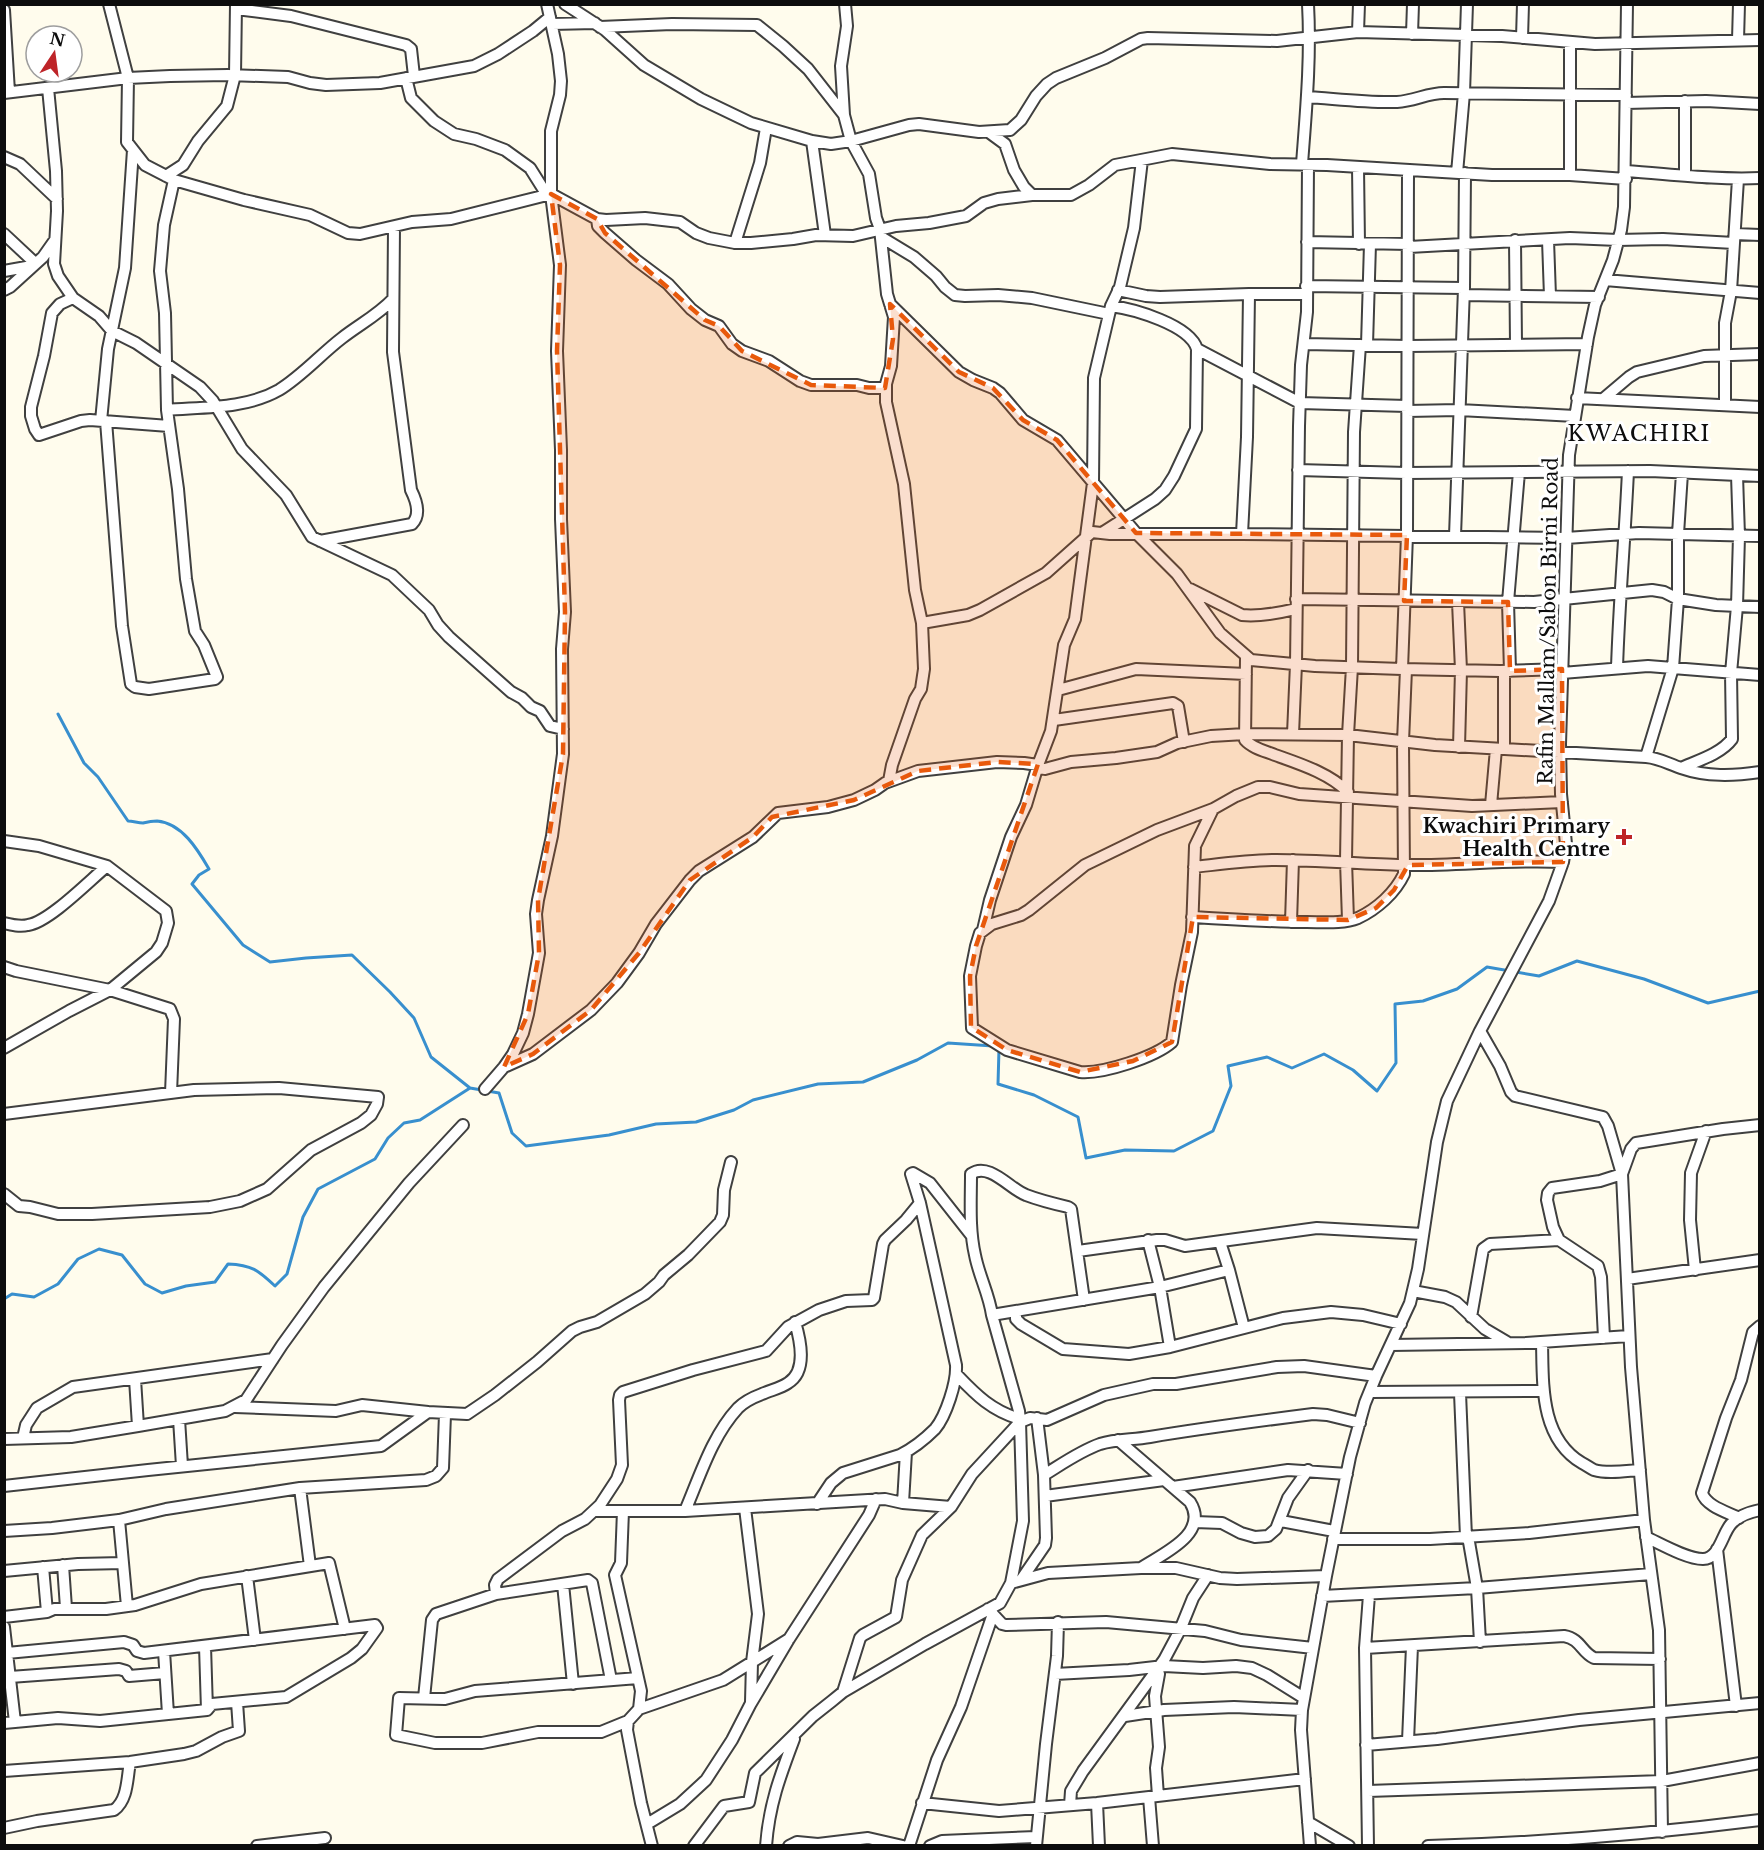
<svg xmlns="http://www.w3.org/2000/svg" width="1764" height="1850" font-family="'Libre Baskerville',serif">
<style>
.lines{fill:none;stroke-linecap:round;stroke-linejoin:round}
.stream{stroke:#388fce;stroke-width:3}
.minor-casing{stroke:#404040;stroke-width:14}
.minor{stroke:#fff;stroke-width:10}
.marked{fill:#e8590c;fill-opacity:0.2;stroke:#e8590c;stroke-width:4.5;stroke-dasharray:12 8;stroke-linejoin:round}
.poi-dot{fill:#be2428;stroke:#fff;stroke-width:2}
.labels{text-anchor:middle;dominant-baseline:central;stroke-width:6;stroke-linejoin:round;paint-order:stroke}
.street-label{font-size:20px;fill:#0d0d0d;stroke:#fff}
.poi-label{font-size:20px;font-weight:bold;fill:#0d0d0d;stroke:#fff;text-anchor:end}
.quarter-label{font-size:22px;letter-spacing:1.5px;fill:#0d0d0d;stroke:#fff}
</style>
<rect width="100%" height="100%" fill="#fffced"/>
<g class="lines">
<path class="stream" d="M 58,714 L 84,763 L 98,777 L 128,821 C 133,821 138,823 143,823 C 147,822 152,821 157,821 C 182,823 198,850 209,869 L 199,875 L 192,884 L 243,945 L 270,962 L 306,958 L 352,955 L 390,992 L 414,1018 L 431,1057 L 470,1088 L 499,1093 L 512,1133 L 526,1146 L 609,1135 L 656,1124 L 696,1122 L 734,1110 L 753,1100 L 818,1084 L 863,1082 L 917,1060 L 948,1043 L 993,1046
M 999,1049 L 998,1084 L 1034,1095 L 1078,1117 L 1086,1158 L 1125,1150 L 1174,1151 L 1213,1131 L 1231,1086 L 1228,1066 L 1267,1057 L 1292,1068 L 1324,1054 L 1353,1070 L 1377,1091 L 1396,1063 L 1395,1004 L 1423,1001 L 1457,989 L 1487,967 L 1539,976 L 1577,961 L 1644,979 L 1708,1003 L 1760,991
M 4,1299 L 12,1294 L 34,1297 L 58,1284 L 78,1259 L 99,1249 L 122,1255 L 145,1284 L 162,1293 L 186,1286 L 215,1282 L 228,1264 C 252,1265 258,1270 275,1286 L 287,1274 L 303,1217 L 318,1189 L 375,1159 L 388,1138 L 404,1123 L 420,1120 L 470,1088"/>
<defs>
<path id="minor" d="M 109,4 L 128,78 L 127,142 L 145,165 L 174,180 L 244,200 L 310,215 L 348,233 L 360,234 L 412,222 L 451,219 L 551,194 L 597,219 L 606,220 L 645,218 L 680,222 L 696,233 L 709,238 L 735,243 L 751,243 L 793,239 L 816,235 L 853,236 L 896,226 L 929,223 L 966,216 L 984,203 L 998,199 L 1032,195 L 1071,195 L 1089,185 L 1115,165 L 1172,154 L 1270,164 L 1327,165 L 1492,175 L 1570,175 L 1626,179
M 565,4 L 605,30 L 644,65 L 701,99 L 751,123 L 812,141 L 831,144 L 851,141 L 909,125 L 919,124 L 979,132 L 1010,130 L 1021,120 L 1036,96 L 1047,84 L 1056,78 L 1105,58 L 1141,39 L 1148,38 L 1277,41 L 1358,32 L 1502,36 L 1595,44 L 1760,40
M 845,4 L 847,26 L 841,66 L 844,115 L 851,141 L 869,174 L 876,218 L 880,229 L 887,294 L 894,317 L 891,366 L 886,384 L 886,402 L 904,484 L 915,590 L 922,623 L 924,669 L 921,689 L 915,699 L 892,765 L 889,781
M 236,9 L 291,16 L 406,45 L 411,49 L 414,76
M 4,10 L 9,92
M 552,24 L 595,23
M 600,27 L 672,24 L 757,25 L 783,46 L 808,69 L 844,115
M 1358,32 L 1359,4
M 1412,34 L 1413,4
M 1522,38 L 1523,4
M 1738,40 L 1739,4
M 1570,42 L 1570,175
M 406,78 L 411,98 L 434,121 L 454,134 L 476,139 L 505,150 L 530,168 L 547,195
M 48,88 L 56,171 L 57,211 L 54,264 L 58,276 L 73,298 L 99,316 L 112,331 L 136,343 L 200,387 L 213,401 L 242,449 L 286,495 L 312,537 L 392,575 L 429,610 L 438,625 L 449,637 L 511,692 L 522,698 L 531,707 L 540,711 L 550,726 L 563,729
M 4,93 L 128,78 L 170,76 L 228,75 L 288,77 L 310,83 L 326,85 L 380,83 L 474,66 L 498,54 L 533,31 L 550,17
M 1307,97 C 1337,99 1368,103 1397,102 C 1414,101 1428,93 1444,93 L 1626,95
M 1626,103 L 1706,101 L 1760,104
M 990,133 L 1005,144 L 1014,170 L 1024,187 L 1032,195
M 812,141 L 825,235
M 4,157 L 20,164 L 57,199
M 1302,164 C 1306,111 1311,58 1308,4
M 1358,167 L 1359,244
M 1626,171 C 1671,174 1715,180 1760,178
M 1457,173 L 1464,93 L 1467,4
M 1685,174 L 1685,101
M 166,176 L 183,165 L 198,141 L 227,106 L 235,75 L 236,4
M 597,219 L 598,226 L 605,233 L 636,260 L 668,284 L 691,309 L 705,320 L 719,326 L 732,344 L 742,351 L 769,361 L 800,381 L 811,385 L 857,385 L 869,388 L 885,388
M 4,234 L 35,263
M 1735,234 L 1760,235
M 881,237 L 914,257 L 936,276 L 945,287 L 955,295 L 965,296 L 998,295 L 1032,298 L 1109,314
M 1515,240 L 1516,344
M 1548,240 L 1550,296
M 1307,242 L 1409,244
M 735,243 L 760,163 L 766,128
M 1409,247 L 1570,238 L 1618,240 L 1663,239 L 1734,243
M 4,271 L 32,266
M 1605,280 L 1760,293
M 1306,286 L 1464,288
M 4,290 L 10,287 L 43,257 L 55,240
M 1118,290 L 1146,296 L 1160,297 L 1249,294 L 1306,294
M 1464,295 L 1599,297
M 73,298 L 60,304 L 52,313 L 44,356 L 31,407 L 31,416 L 35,429 L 39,435 L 81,421 L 90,420 L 169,426
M 890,304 L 959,372 L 973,380 L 993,388 L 1000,393 L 1023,420 L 1057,440 L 1136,533 L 1177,574 L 1220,633 L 1251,660 L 1315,666 L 1402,669 L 1500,671 L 1562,669
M 1304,344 L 1408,346 L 1587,344
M 1367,345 L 1370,244
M 1197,349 L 1300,403 L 1407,406
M 1577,398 L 1760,407
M 1603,399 L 1629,377 L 1637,372 L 1704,356 L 1760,354
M 1725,405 L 1725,323 L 1731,291 L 1738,179
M 167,410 C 203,407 246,409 279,390 C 302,376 321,354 342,338 C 360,324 378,315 393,299
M 1407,411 L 1459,410 L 1575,416
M 101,421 L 108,349 L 125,268 L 133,150
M 106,421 L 122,626 L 131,684 L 135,687 L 149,689 L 215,679 L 217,677 L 204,645 L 195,631 L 186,579 L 178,489 L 167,410 L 165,313 L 160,271 L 164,225 L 174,180
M 1298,470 L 1406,473 L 1650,471 L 1760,476
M 1102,533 L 1155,499 L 1165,490 L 1174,476 L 1196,429 L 1197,349 C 1190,325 1134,309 1111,306
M 1242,534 L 1247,437 L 1249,294
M 1455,536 L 1464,288 L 1465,173
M 320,541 L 412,524 C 421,515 416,500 411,490 L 393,352 L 394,227
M 1190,589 L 1242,615 C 1260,617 1279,613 1296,609
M 1296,599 L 1534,602 L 1652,590 L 1664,592 L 1678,599 L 1716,605 L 1760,607
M 1458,602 L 1461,670 L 1459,747
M 922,623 L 968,615 L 980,610 L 1046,573 L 1092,532 L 1110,534 L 1242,534 L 1566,538 L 1639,533 L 1760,536
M 1246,658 L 1245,740 C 1252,748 1265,751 1275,755 C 1300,764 1329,773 1348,792
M 1617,668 C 1619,603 1625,537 1628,471
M 1402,669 L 1407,535 L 1408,170
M 1504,671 L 1504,749
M 1510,671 L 1508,602 L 1519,472
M 1562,673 L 1648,666 L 1760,675
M 1058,690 L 1136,669 L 1246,674
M 1054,720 L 1173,703 L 1178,706 L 1184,742
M 1293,734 L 1296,664 L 1299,426 L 1301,365 L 1307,312 L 1308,165
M 1646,757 L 1673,668 L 1678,599 L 1678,534 L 1682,473
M 1681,768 C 1697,761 1721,754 1732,739 L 1731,673 L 1737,606 L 1739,536 L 1737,475
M 1491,805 L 1496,749
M 1213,809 L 1195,846 L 1192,932 L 1181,985 L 1172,1042 C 1155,1057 1103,1074 1080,1072 L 1007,1050 L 972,1028 L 970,976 L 976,946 L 980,933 L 992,924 L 1021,915 L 1029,910 L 1085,865 L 1157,830 L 1213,809 L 1236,796 L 1258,787 L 1270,787 L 1299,794 L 1472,806 L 1562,802
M 4,841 L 39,846 L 107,866 L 166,911 L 168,923 L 162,943 L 156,952 L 110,990 L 69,1011 L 4,1048
M 1194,867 C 1221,864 1248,860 1276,860 C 1318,860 1361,864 1403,865 C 1457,866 1510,859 1563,862
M 1192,917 C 1231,919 1269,922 1307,922 C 1323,922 1343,924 1358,918 C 1377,909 1395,893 1404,874 L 1403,742 L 1406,669
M 1348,920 L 1346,861 L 1348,735 L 1352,667 L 1354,432 L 1360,345
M 1291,922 L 1293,860
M 4,923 C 12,925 20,927 28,925 C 49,922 89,881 107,866
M 983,930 L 990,900 L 1011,837 L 1026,805 L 1038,765 L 1051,731 L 1064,645 L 1075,619 L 1093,483 L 1094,378 L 1111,306 L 1120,287 L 1134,228 L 1142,160
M 4,967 L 16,971 L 110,990 L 170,1009 L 174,1019 L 171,1093
M 1480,1031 L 1500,1066 L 1511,1092 L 1515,1096 L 1603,1117 L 1608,1126 L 1622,1174 L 1631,1367 L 1644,1520 L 1659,1630 L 1662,1832
M 504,1067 L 533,1054 L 591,1010 L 617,983 L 639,953 L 656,924 L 690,880 L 699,871 L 753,837 L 778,813 L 828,807 L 854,800 L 875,790 L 885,783 L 918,771 L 997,762 L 1024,763 L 1038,765 L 1040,768 L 1045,769 L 1071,762 L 1116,758 L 1157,752 L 1177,743 L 1211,736 L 1245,734 L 1348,735 L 1435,745 L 1646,757 C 1659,758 1669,764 1681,768 C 1707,777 1733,776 1760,772
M 485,1089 L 504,1067 L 513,1054 L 523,1033 L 528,1014 L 539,953 L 536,914 L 538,900 L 552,836 L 563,754 L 562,649 L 565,612 L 561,519 L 561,450 L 557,351 L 560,265 L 551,194 L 551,131 L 560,95 L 561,81 L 558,54 L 547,4
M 4,1114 L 194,1090 L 279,1088 L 378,1097 L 377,1104 L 371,1115 L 361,1123 L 311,1150 L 267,1189 L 240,1201 L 210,1207 L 92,1214 L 58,1214 L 30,1207 L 19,1206 L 4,1194
M 1148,1240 L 1160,1287 L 1170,1347
M 1220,1242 L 1229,1270 L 1244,1328
M 1078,1251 L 1157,1240 L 1165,1240 L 1185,1246 L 1317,1228 L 1423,1234
M 1695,1270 L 1690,1220 L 1691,1173 L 1706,1131
M 1627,1279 L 1760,1260
M 1413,1291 L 1445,1297 L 1456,1302 L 1485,1329 L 1507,1342
M 1016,1311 L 1016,1319 L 1021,1324 L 1063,1349 L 1129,1354 L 1170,1347 L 1283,1318 L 1331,1312 L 1363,1315 L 1401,1324
M 992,1315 L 1160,1287 L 1229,1270
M 1471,1317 L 1483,1249 L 1490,1244 L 1559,1240
M 1604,1338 L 1601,1277 L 1598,1266 L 1559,1240 L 1553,1227 L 1547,1200 L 1548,1193 L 1552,1188 L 1600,1181 L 1622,1174 L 1631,1149 L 1636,1143 L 1723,1129 L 1760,1125
M 1542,1342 C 1543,1385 1540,1438 1582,1463 C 1586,1465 1590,1468 1594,1470 C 1608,1474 1625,1471 1640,1470
M 1391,1345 L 1526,1343 L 1629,1336
M 957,1375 C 976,1395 992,1411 1020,1419
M 135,1379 L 138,1426
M 1370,1392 L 1544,1391
M 1460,1393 L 1466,1537 L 1469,1542 L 1477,1588 L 1480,1642
M 235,1407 L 336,1411 L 362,1405 L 428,1412
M 179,1419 L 182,1466
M 23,1438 L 26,1425 L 37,1408 L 73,1387 L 273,1359
M 4,1439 L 71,1437 L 138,1426 L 225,1411 L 246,1400 L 282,1345 L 324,1287 L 409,1183 L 463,1125
M 1118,1440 L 1190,1502 C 1210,1534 1162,1554 1141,1568
M 1044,1475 C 1062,1464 1080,1451 1100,1444 C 1116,1439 1133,1440 1150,1437 C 1204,1428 1258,1421 1313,1414 L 1327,1415 L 1360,1423
M 4,1486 L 148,1470 L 381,1446 L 428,1412 L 467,1414 L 495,1395 L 537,1362 L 572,1331 L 580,1327 L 597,1322 L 645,1294 L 659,1282 L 664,1275 L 688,1255 L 720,1222 L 723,1215 L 724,1190 L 731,1162
M 1173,1487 L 1288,1470 L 1347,1474
M 300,1488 L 310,1566
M 1045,1496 L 1164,1480
M 903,1503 L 906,1452
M 817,1504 L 831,1483 L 843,1473 L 900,1455 C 912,1449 926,1438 935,1429 C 946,1416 957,1382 956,1365 L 920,1203 L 911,1174 L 913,1173 L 930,1183 L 971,1235
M 745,1508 L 758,1614 L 752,1662 L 751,1702
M 594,1511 L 685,1511 L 885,1499 L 903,1503 L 951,1507
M 623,1511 L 621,1563 L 615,1575 L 641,1691 L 639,1709
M 685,1511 C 700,1476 712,1436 738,1408 C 745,1401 754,1397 762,1394 C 771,1390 781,1388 788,1383 C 808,1371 800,1339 795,1322
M 1739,1518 C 1727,1512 1706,1506 1702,1493 L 1726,1418 L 1741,1380 L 1753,1332 L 1760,1326
M 119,1520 L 127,1606
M 1281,1521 L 1334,1531
M 1195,1522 L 1222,1523 L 1241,1533 L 1255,1537 L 1268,1536 L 1276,1529 L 1288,1498 L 1308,1470
M 4,1531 L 52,1528 L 119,1520 L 166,1509 L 300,1488 L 426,1480 L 436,1476 L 443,1468 L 445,1414
M 1646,1537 C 1661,1544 1687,1559 1703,1559 C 1719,1559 1722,1534 1731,1524 C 1738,1516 1750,1512 1760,1510
M 1333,1539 L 1430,1539 L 1529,1533 L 1644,1520
M 1717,1549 L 1736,1706
M 63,1565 L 66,1608
M 43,1567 L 47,1612
M 4,1571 L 78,1564 L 123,1563
M 247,1576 L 255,1640
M 1021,1580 L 1045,1545 L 1046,1538 L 1044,1475 L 1037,1418
M 1011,1583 L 1048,1573 L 1141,1568 L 1176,1568 L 1220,1578 L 1237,1579 L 1326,1576
M 563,1584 L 573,1684
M 496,1594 L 495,1585 L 498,1579 L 562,1531 L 585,1519 L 600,1505 L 617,1479 L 622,1465 L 619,1400 L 620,1395 L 623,1392 L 693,1370 L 766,1351 L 788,1327 L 819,1310 L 846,1301 L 872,1300 L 874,1298 L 883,1244 L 885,1240 L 906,1220 L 920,1203
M 1322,1596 L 1477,1588 L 1651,1574
M 988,1609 L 1002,1624 L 1006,1625 L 1106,1622 L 1205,1631 L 1241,1640 L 1313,1648
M 4,1617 L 47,1612 L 54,1609 L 106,1609 L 135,1605 L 201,1584 L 329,1563 L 345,1629
M 4,1627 L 15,1722
M 205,1646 L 207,1710
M 1365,1648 L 1564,1636 C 1581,1639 1581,1652 1594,1658 L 1660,1659
M 164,1651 L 168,1714
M 1157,1668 L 1159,1674 L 1155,1696 L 1159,1747 L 1156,1768 L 1158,1796
M 1055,1674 L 1129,1670 L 1164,1666 L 1203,1668 L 1236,1666 L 1252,1668 L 1267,1675 L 1304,1698
M 10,1677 L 119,1669 L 126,1671 L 129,1676 L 165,1673
M 638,1678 L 475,1691 L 445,1699 L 399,1698 L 396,1735 L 435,1743 L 482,1743 L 538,1732 L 601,1732 L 628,1721 L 639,1709 L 723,1680 L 789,1639
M 843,1692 L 860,1638 L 863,1635 L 896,1617 L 902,1580 L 922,1535 L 951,1507 L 972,1474 L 1020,1422 L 1030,1418 L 1047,1420 L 1104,1395 L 1153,1384 L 1176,1384 L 1277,1367 L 1304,1366 L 1376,1376
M 424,1698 L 432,1620 L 436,1614 L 496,1594 L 588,1580 L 592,1583 L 611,1680
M 1125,1716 L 1164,1710 L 1234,1707 L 1302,1710
M 628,1721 L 627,1730 L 641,1803 L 652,1846
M 4,1723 L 58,1718 L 100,1721 L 207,1710 L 212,1704 L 286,1697 L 351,1658 L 362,1649 L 377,1628 L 375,1625 L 144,1653 L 137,1651 L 133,1645 L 124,1642 L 7,1653
M 1408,1741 L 1412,1646
M 1366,1745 L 1437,1739 L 1579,1720 L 1760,1703
M 4,1771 L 130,1762 L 184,1754 L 196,1751 L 222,1737 L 239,1731 L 237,1702
M 1368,1791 L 1662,1781 L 1760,1763
M 1149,1797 L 1153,1846
M 922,1803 L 999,1811 L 1097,1803 L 1305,1779
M 1097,1803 L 1099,1846
M 1070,1805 L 1071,1791 L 1083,1771 L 1164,1660 L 1180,1630 L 1193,1598 L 1208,1575
M 1308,1822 L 1349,1846
M 647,1824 L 680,1804 L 706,1780 L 732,1740 L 750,1705 L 789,1639 L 869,1515 L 876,1499
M 4,1828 L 37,1821 L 114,1810 C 128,1800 127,1778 130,1762
M 257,1846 L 325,1838
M 694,1846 L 724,1806 L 749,1802 L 755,1773 L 813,1716 L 832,1701 L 843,1692 L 925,1644 L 1000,1603 L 1011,1583 L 1023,1521 L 1020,1422 L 1019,1411 L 992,1315 C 989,1294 979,1276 975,1255 C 969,1229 971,1201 971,1174 C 989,1161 1011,1190 1026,1195 C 1039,1200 1055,1204 1068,1207 L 1071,1209 L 1084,1300
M 766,1846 C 769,1805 780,1776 794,1739
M 789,1846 L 797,1842 L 818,1844 L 868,1838 L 903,1846
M 909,1846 L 937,1760 L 961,1707 L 993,1614
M 930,1846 L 942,1841 L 1036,1837
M 1036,1846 L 1046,1744 L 1057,1656 L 1058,1622
M 1310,1846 L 1301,1730 L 1302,1710 L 1326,1576 L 1350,1457 L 1365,1403 L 1376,1376 L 1410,1303 L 1418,1269 L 1437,1142 L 1447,1101 L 1480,1031 L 1549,901 L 1563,862 L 1566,844 L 1561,794 L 1560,744 L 1569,455 L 1588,337 L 1595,305 L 1613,260 L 1621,230 L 1624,207 L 1627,4
M 1368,1846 L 1365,1648 L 1369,1595
M 1428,1846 C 1539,1843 1649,1834 1760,1820"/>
</defs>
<use href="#minor" class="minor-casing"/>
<use href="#minor" class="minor"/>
</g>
<path class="marked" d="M 551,194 L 597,219 L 605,233 L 705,320 L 719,326 L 742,351 L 811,385 L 885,388 L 893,339 L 890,304 L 959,372 L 993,388 L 1023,420 L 1057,440 L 1136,533 L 1407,535 L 1404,601 L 1508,602 L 1510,671 L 1562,669 L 1563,862 L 1408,865 L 1394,890 L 1376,908 L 1348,920 L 1193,917 L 1172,1042 L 1133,1061 L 1080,1072 L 1007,1050 L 971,1027 L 970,976 L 976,946 L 1038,764 L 997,762 L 918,771 L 854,800 L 772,817 L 753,837 L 690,880 L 639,953 L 591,1010 L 533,1054 L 504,1067 L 528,1014 L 539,953 L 538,900 L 563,754 L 565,612 L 557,351 L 560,265 Z"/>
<path class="poi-dot" d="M1621 828h6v6h6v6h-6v6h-6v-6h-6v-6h6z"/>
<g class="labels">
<g class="street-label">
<text transform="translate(1548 621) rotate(-89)">Rafin Mallam/Sabon Birni Road</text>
</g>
<g class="poi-label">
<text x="1610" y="826">Kwachiri Primary<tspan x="1610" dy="23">Health Centre</tspan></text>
</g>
<g class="quarter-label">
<text x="1639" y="433">KWACHIRI</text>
</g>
</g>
<rect width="1764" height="1850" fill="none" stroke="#0d0d0d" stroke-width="12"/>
<g transform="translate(54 54) rotate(13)"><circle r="28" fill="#ffffff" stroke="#9e9e9e" stroke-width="1.5"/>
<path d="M0-4.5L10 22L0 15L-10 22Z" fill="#be2428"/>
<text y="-9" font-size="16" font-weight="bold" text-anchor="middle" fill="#0d0d0d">N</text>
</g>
</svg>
